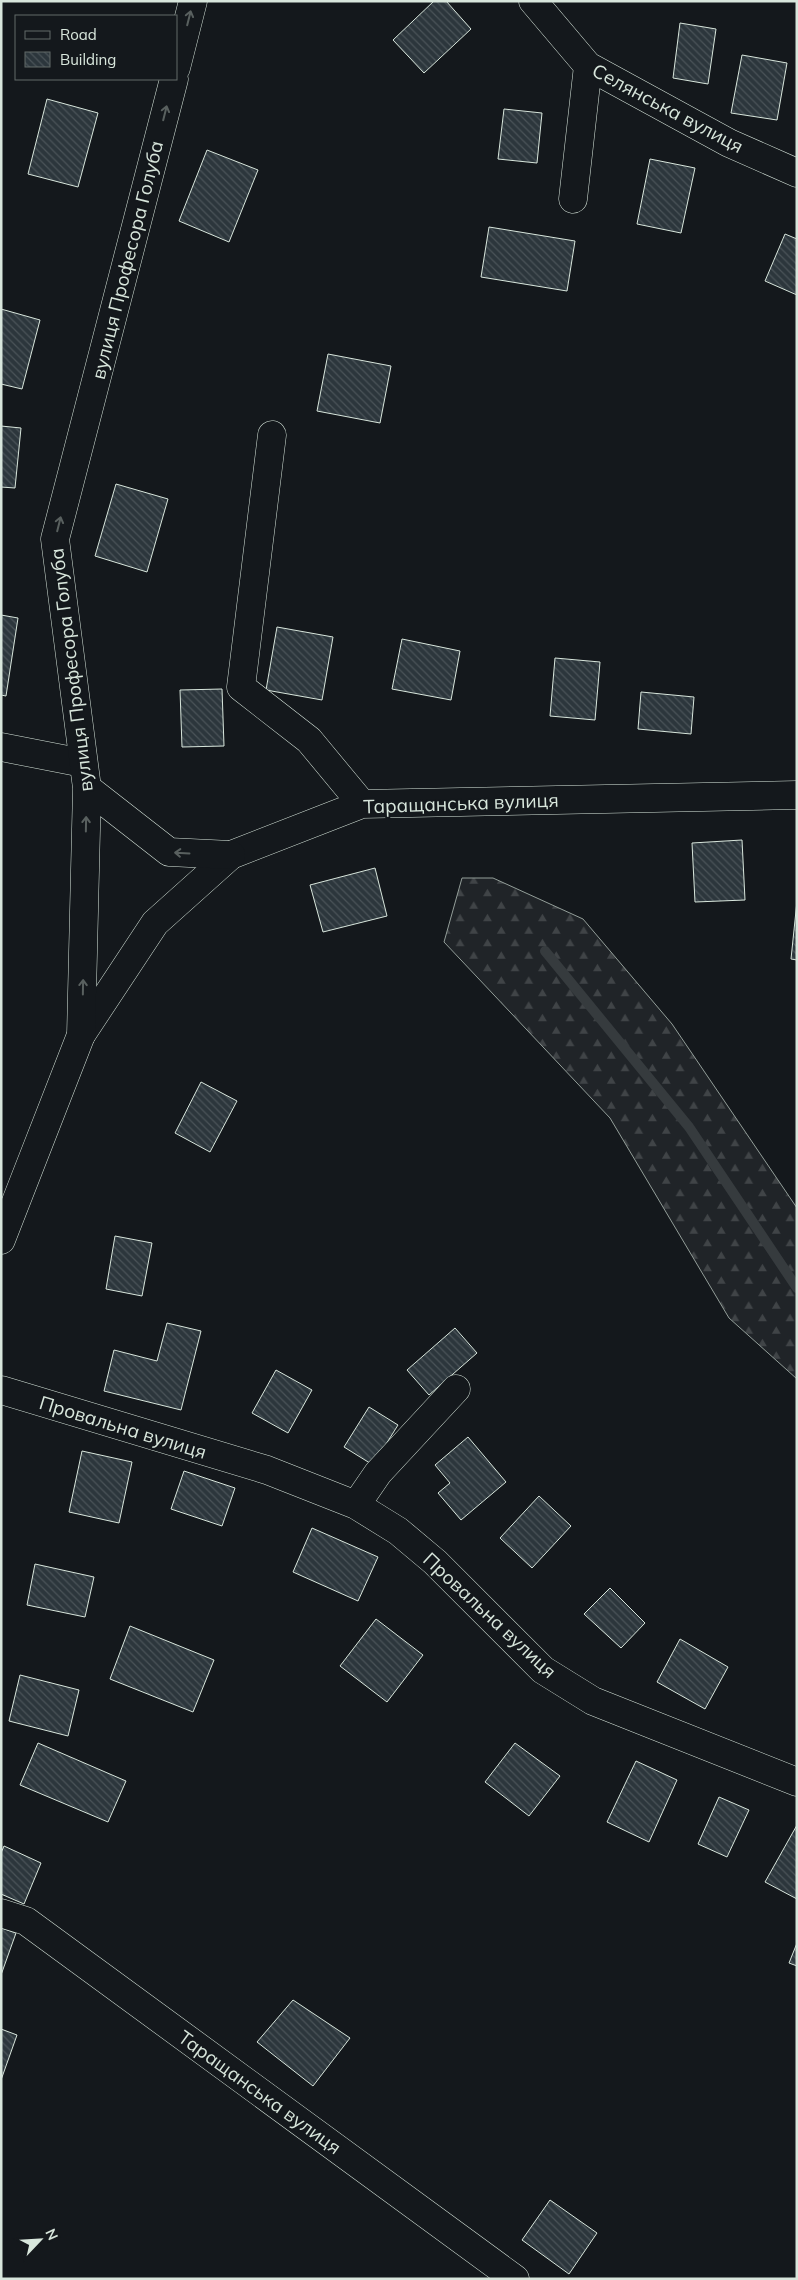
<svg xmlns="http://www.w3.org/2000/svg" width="798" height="2280" font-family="Mulish,sans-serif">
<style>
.forest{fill:url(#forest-firs);stroke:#939e99}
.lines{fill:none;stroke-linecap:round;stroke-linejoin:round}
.stream{stroke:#363b3e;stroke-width:10}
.building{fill:url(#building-back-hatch);stroke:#d8e6dc}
.minor-casing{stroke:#d8e6dc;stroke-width:29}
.major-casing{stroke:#d8e6dc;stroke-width:29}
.minor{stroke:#14181c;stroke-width:28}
.major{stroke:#14181c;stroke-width:28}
.oneway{stroke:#59605f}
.labels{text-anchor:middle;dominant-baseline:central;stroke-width:4;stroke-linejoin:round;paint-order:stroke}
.street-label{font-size:19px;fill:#d8e6dc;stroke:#14181c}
</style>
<defs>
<pattern id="forest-firs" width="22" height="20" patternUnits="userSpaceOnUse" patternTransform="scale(1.25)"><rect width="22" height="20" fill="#202428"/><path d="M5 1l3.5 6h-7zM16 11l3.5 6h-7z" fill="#404447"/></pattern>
<pattern id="building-back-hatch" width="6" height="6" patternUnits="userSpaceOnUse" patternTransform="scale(1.25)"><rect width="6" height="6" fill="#2c363c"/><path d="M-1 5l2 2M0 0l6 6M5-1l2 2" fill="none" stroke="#4a5358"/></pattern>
</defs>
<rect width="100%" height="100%" fill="#14181c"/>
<path class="forest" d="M 462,878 L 493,878 L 583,919 L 672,1024 L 797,1208 L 797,1379 L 729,1318 L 610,1118 L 444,942 Z"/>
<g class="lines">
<path class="stream" d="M 545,951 L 689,1127 L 797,1288"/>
</g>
<path class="building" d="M 434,1 L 446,1 L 471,29 L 424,73 L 393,40 Z
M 680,23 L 716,29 L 708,84 L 673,78 Z
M 742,55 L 787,63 L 777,120 L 731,113 Z
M 47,99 L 98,113 L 78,187 L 28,174 Z
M 504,109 L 542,113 L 537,163 L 498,159 Z
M 207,150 L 258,170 L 229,242 L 179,221 Z
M 650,159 L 695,168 L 681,233 L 637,224 Z
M 489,227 L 575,241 L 567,291 L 481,277 Z
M 785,234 L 797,239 L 797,295 L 765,281 Z
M 1,309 L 40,320 L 22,389 L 1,384 Z
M 328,354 L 391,366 L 380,423 L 317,411 Z
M 1,426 L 21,428 L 15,488 L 1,487 Z
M 116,484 L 168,499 L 147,572 L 95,556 Z
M 1,615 L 18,618 L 6,696 L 1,695 Z
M 277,627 L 333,637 L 322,700 L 266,690 Z
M 402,639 L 460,651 L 451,700 L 392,689 Z
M 555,658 L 600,662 L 595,720 L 550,716 Z
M 222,689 L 224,746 L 182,747 L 180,690 Z
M 641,692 L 694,697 L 691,734 L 638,729 Z
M 742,840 L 745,900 L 695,902 L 692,843 Z
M 375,868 L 387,916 L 323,932 L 310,885 Z
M 797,901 L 797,960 L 791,959 Z
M 201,1082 L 237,1101 L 210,1152 L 175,1133 Z
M 115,1236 L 152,1243 L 142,1296 L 106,1289 Z
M 167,1323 L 201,1331 L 181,1410 L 104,1391 L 114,1350 L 157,1361 Z
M 455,1328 L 477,1353 L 429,1395 L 407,1370 Z
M 276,1370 L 312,1390 L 288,1433 L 252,1413 Z
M 369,1407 L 398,1425 L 373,1465 L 344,1447 Z
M 468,1437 L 506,1482 L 461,1520 L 438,1493 L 450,1483 L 435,1465 Z
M 82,1451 L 132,1462 L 119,1523 L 69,1512 Z
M 184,1471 L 235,1488 L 222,1526 L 171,1509 Z
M 539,1496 L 571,1526 L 532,1568 L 500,1538 Z
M 312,1528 L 378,1557 L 358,1601 L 293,1572 Z
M 35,1564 L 94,1577 L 85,1617 L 27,1605 Z
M 610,1588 L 645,1623 L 621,1648 L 584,1614 Z
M 376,1619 L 423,1655 L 387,1702 L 340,1666 Z
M 130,1626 L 214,1660 L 193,1712 L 110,1679 Z
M 680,1639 L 728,1667 L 705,1709 L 657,1682 Z
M 20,1675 L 79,1690 L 68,1736 L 9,1721 Z
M 38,1743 L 126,1781 L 108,1822 L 20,1785 Z
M 515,1743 L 560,1776 L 529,1816 L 485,1782 Z
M 636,1761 L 677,1780 L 649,1842 L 607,1822 Z
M 719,1797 L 749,1810 L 727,1857 L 698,1844 Z
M 797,1825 L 797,1899 L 765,1882 Z
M 4,1846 L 41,1863 L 24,1904 L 1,1894 L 1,1853 Z
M 1,1928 L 16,1933 L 1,1975 Z
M 797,1943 L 797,1966 L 789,1963 Z
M 293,2000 L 350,2038 L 313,2086 L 257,2042 Z
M 1,2029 L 17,2035 L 1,2080 Z
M 550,2200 L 597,2233 L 569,2274 L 522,2240 Z"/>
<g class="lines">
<defs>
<path id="minor" d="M 533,1 L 588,66 L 729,143 L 797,173
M 573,199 L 588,66
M 272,435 L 241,687 L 309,740 L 362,804
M 1,747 L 83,763
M 81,1035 L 155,923 L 231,855 L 362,804 L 797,795
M 1,1390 L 267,1470 L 356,1505 L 398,1531 L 435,1562 L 543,1670 L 593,1701 L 797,1782
M 356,1505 L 378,1473 L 456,1389
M 1,1913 L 26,1921 L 515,2279"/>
<path id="major" d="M 176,68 L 193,1
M 87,788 L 169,852 L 231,855
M 1,1240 L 81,1035 L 87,788 L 55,539 L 174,79"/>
</defs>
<use href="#minor" class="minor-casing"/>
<use href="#major" class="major-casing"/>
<use href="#minor" class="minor"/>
<use href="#major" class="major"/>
</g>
<defs><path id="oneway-shaft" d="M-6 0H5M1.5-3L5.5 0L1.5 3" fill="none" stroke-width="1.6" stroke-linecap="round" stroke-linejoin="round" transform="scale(1.25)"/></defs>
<g class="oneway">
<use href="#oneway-shaft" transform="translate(189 18) rotate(-76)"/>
<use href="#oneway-shaft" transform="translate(165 113) rotate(-76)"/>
<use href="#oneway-shaft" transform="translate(59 524) rotate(-76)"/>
<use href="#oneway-shaft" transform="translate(86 824) rotate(-89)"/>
<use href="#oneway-shaft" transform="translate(182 853) rotate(-177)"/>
<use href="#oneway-shaft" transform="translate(83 987) rotate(-89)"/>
</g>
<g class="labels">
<g class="street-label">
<text transform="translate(668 108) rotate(28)">Селянська вулиця</text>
<text transform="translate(127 260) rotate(-76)">вулиця Професора Голуба</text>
<text transform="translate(71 670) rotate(-97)">вулиця Професора Голуба</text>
<text transform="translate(461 803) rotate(-2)">Таращанська вулиця</text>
<text transform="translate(123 1427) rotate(17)">Провальна вулиця</text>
<text transform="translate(490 1615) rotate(43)">Провальна вулиця</text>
<text transform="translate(260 2092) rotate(36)">Таращанська вулиця</text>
</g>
</g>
<rect width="798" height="2280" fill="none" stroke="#d8e6dc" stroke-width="5"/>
<rect x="15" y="15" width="162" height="65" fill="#14181c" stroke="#626a69"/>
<rect x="25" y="31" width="25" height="8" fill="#14181c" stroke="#626a69"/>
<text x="60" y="40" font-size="15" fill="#d8e6dc">Road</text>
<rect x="25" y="52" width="25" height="15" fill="url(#building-back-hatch)" stroke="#626a69"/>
<text x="60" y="65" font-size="15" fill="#d8e6dc">Building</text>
<g transform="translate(40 2240) rotate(65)" stroke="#14181c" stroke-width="4" paint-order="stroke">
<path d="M0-4L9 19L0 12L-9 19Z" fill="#d8e6dc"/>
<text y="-8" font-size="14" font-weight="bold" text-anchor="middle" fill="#d8e6dc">N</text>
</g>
</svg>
